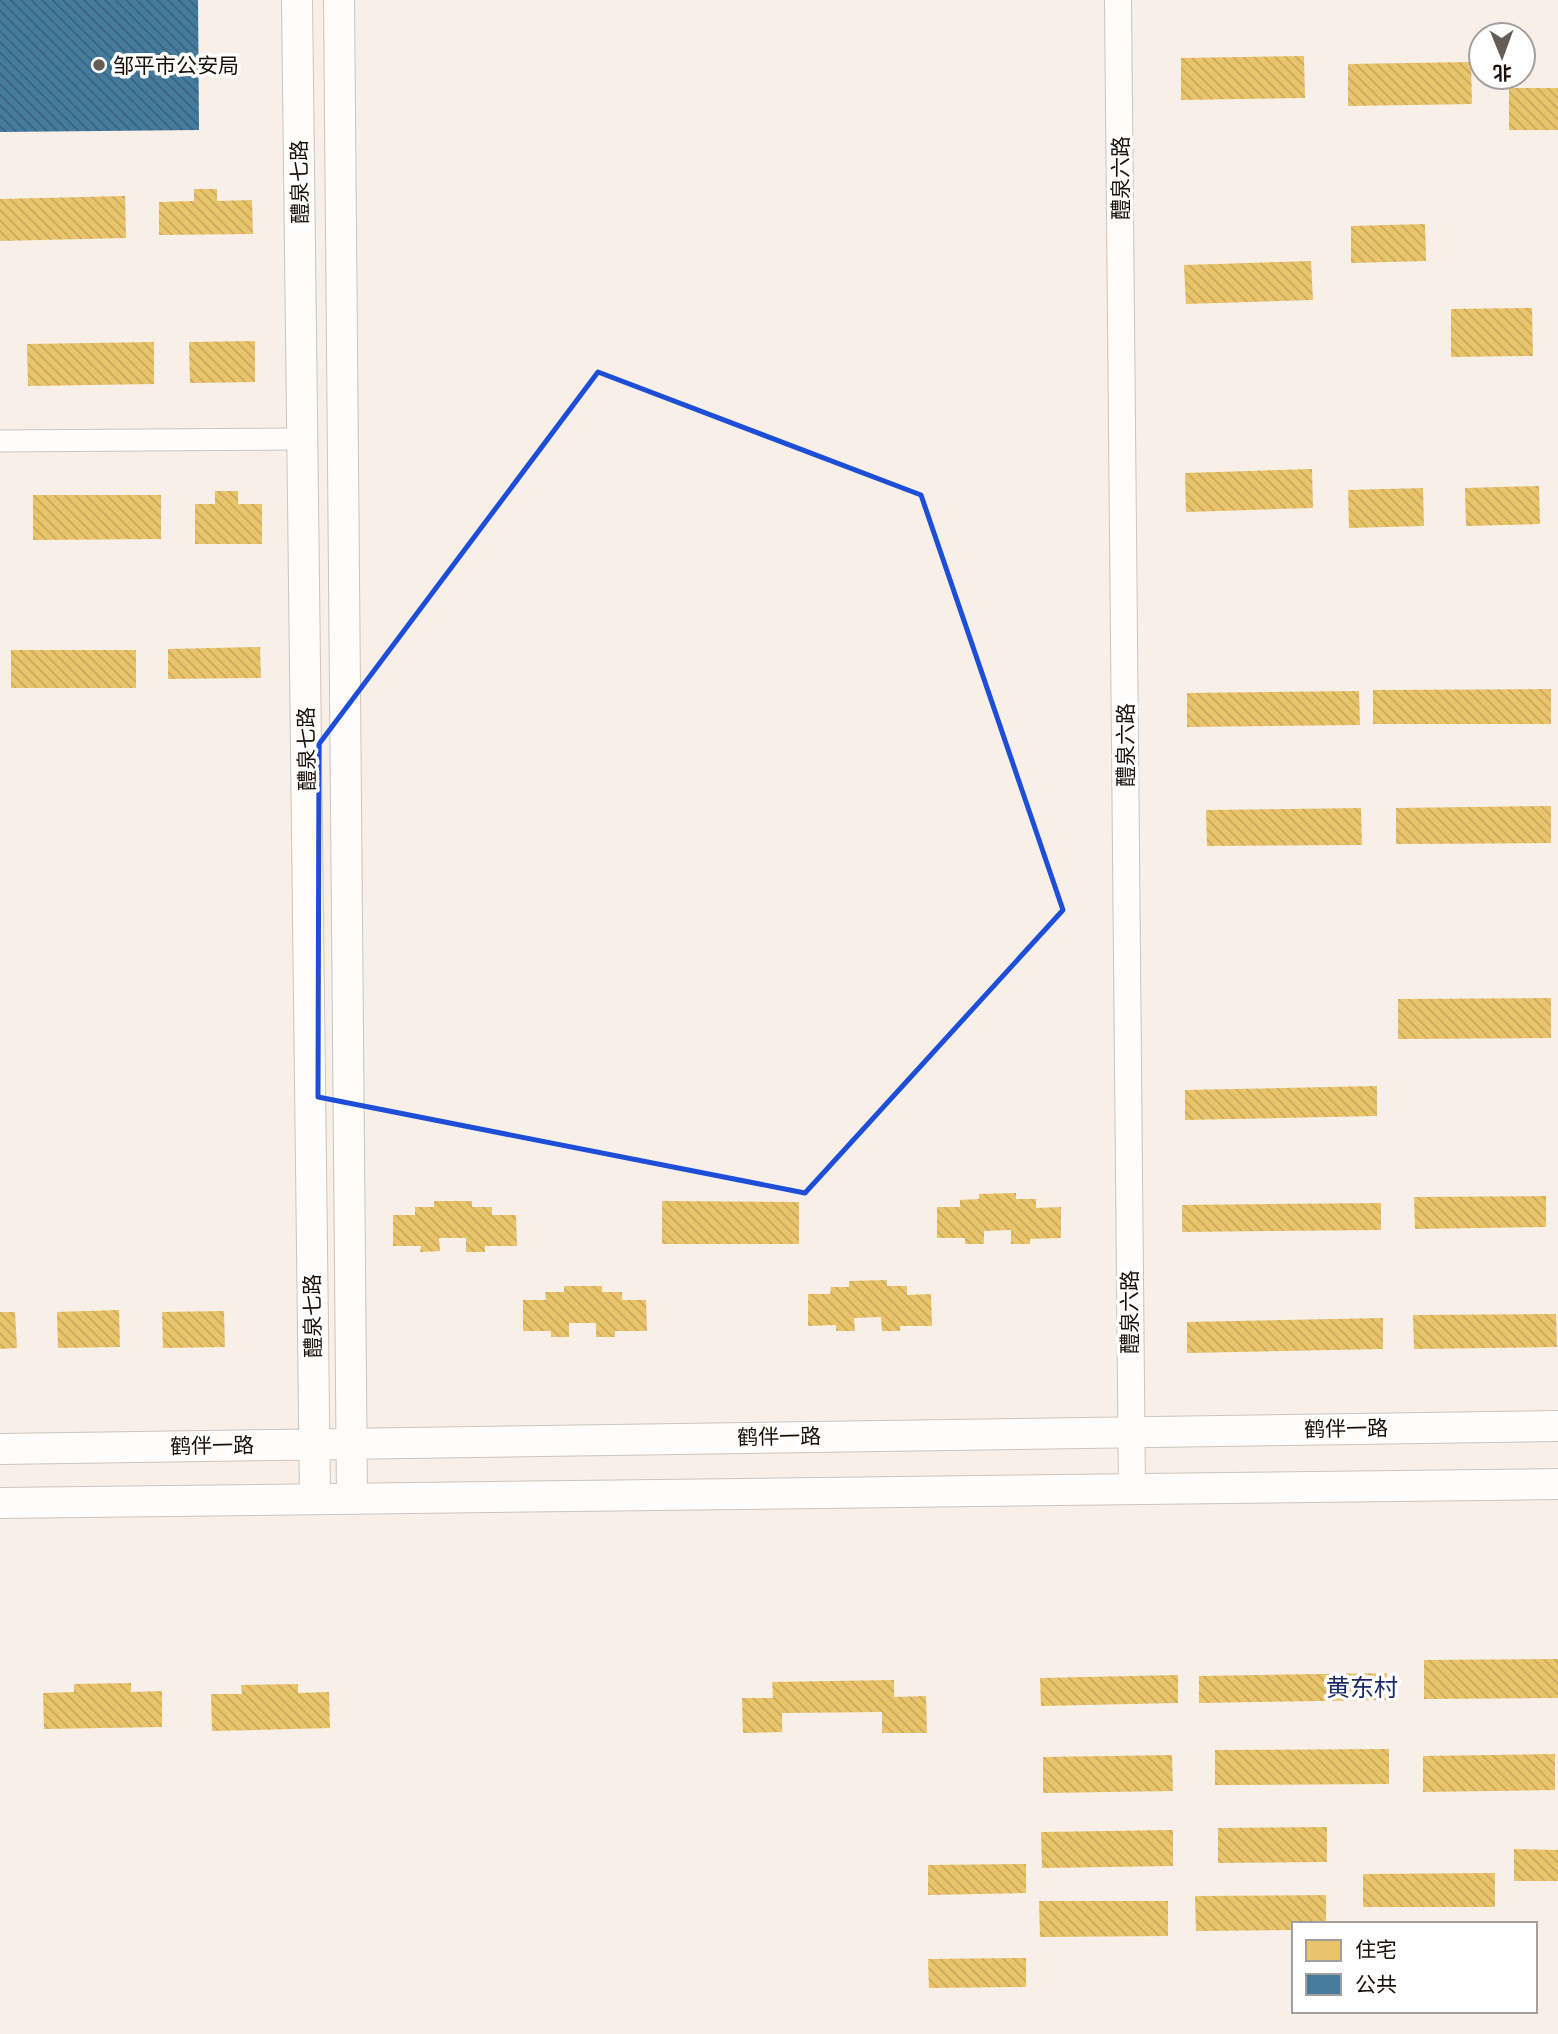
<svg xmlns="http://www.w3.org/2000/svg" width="1558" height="2034" font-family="Mulish,'Noto Sans SC',sans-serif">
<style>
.homes{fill:url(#homes-back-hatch)}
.public{fill:url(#public-back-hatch)}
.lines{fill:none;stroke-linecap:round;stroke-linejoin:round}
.minor-casing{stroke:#ccc4be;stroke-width:23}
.tertiary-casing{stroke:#ccc4be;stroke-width:28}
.secondary-casing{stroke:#ccc4be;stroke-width:32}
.minor{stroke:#fefdfc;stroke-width:21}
.tertiary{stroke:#fefdfc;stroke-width:26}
.secondary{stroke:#fefdfc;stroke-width:30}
.marked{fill:none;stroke:#1d4ed8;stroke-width:5;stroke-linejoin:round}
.poi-dot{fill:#665d57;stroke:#fff;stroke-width:2.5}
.labels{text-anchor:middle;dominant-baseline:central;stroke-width:7;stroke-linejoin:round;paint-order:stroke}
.poi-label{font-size:21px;fill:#180f09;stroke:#fff;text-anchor:start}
.street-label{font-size:21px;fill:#180f09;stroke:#fff}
.quarter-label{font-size:24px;fill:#192b62;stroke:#fff}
</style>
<defs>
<pattern id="homes-back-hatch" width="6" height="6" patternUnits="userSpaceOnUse" patternTransform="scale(1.75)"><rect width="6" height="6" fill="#e9c46a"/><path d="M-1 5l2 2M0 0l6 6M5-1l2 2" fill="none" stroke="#c7a75b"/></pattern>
<pattern id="public-back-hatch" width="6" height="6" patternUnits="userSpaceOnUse" patternTransform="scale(1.75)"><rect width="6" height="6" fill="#457b9d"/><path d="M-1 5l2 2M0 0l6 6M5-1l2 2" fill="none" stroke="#39637e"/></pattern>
</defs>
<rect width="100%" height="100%" fill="#f8efe9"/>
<path class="homes" d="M 1304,56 L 1305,98 L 1181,100 L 1181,58 Z
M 1471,62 L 1472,104 L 1348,106 L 1348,64 Z
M 1509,88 L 1558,88 L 1558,130 L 1509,130 Z
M 194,189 L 217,189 L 217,201 L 252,200 L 253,234 L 159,235 L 159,202 L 194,201 Z
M 125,196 L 126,238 L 0,241 L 0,199 Z
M 1425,224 L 1426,261 L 1351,263 L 1351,226 Z
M 1311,261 L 1313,300 L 1186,304 L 1184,265 Z
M 1532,308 L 1533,356 L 1451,357 L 1451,309 Z
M 255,341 L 255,382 L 190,383 L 189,342 Z
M 154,342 L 154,384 L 28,386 L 27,344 Z
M 1312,469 L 1313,508 L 1186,512 L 1185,473 Z
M 1539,486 L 1540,524 L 1466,526 L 1465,488 Z
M 1423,488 L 1424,526 L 1349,528 L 1348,490 Z
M 215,491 L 238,491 L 238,504 L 262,504 L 262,544 L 195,544 L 195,504 L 215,504 Z
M 33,495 L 161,495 L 161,539 L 33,540 Z
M 260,647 L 261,678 L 168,679 L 168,649 Z
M 11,650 L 136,650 L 136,688 L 11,688 Z
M 1551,689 L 1551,724 L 1373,724 L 1373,690 Z
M 1359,691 L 1360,725 L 1187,727 L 1187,693 Z
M 1551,806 L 1551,843 L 1396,844 L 1396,808 Z
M 1361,808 L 1362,845 L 1207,846 L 1206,810 Z
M 1551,998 L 1551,1038 L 1398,1039 L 1398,999 Z
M 1377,1086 L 1377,1116 L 1185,1120 L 1185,1090 Z
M 1016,1193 L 1016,1199 L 1036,1199 L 1036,1208 L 1061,1207 L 1061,1238 L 1030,1239 L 1030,1244 L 1011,1244 L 1011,1230 L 984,1231 L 984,1244 L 965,1244 L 965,1238 L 937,1238 L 937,1207 L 960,1207 L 960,1200 L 979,1199 L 979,1194 Z
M 1546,1196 L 1546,1227 L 1415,1229 L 1414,1197 Z
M 434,1201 L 472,1201 L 472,1207 L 492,1207 L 492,1215 L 516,1215 L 517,1246 L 485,1246 L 485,1252 L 466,1252 L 466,1238 L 439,1238 L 440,1251 L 420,1252 L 421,1246 L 393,1246 L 393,1215 L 415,1215 L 415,1207 L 434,1207 Z
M 662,1201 L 799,1202 L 799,1244 L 662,1244 Z
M 1381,1203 L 1381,1230 L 1182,1232 L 1182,1205 Z
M 887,1280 L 887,1286 L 907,1286 L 907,1295 L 931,1294 L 932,1326 L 900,1326 L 900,1331 L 882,1331 L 881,1317 L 854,1318 L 855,1331 L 836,1331 L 836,1325 L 808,1326 L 808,1294 L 830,1294 L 831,1287 L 849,1287 L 849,1281 Z
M 564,1286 L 602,1286 L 602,1292 L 622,1292 L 622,1300 L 646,1300 L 647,1331 L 615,1331 L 615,1337 L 596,1337 L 596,1323 L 569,1323 L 569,1337 L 551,1337 L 551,1331 L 523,1331 L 523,1300 L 546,1300 L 545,1292 L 564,1292 Z
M 119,1310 L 120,1347 L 58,1348 L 57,1312 Z
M 224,1311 L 225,1347 L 163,1348 L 162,1312 Z
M 0,1312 L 15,1312 L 17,1348 L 0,1349 Z
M 1556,1314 L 1557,1347 L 1414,1349 L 1413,1315 Z
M 1383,1318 L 1383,1349 L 1187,1353 L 1187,1322 Z
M 1558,1659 L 1558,1698 L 1424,1699 L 1424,1660 Z
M 1387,1673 L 1387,1700 L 1199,1703 L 1199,1676 Z
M 1178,1675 L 1178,1703 L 1041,1706 L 1040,1678 Z
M 894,1680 L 894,1697 L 926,1696 L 927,1733 L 882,1733 L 882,1712 L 782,1713 L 782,1732 L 743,1733 L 742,1698 L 773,1698 L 772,1682 Z
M 131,1683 L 131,1692 L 162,1691 L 162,1727 L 44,1729 L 43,1693 L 74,1692 L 74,1684 Z
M 298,1684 L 298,1693 L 329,1692 L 330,1728 L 212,1731 L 211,1694 L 242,1694 L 241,1685 Z
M 1389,1749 L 1389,1784 L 1215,1785 L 1215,1750 Z
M 1555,1754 L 1555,1790 L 1423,1792 L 1423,1756 Z
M 1172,1755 L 1173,1791 L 1043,1793 L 1043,1757 Z
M 1327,1827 L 1327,1862 L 1218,1863 L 1218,1828 Z
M 1173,1830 L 1173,1866 L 1042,1868 L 1041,1832 Z
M 1514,1849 L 1558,1850 L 1558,1881 L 1514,1881 Z
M 1026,1864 L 1026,1893 L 928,1895 L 928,1865 Z
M 1495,1873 L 1495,1907 L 1363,1907 L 1363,1874 Z
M 1326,1895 L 1326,1924 L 1294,1924 L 1294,1930 L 1196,1931 L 1195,1896 Z
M 1039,1901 L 1168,1901 L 1168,1936 L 1040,1937 Z
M 1026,1958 L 1026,1987 L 929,1988 L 928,1959 Z"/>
<path class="public" d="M 0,0 L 198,0 L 199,130 L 0,132 Z"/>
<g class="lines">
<defs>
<path id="minor" d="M 0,441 L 302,439"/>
<path id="tertiary" d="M 1118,0 L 1132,1491"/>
<path id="secondary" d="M 297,0 L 315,1498
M 339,0 L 352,1498
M 0,1449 L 1558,1426
M 0,1503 L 1558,1484"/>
</defs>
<use href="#minor" class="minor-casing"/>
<use href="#tertiary" class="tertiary-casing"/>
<use href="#secondary" class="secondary-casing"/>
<use href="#minor" class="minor"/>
<use href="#tertiary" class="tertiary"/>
<use href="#secondary" class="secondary"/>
</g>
<path class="marked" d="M 598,372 L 921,495 L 1063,910 L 805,1193 L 318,1097 L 319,744 Z"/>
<circle class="poi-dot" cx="99" cy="65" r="7"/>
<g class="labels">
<g class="poi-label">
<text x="113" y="65">邹平市公安局</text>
</g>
<g class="street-label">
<text transform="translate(1120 178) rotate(-90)">醴泉六路</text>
<text transform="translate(299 182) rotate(-91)">醴泉七路</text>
<text transform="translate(1125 745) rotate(-90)">醴泉六路</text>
<text transform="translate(306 749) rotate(-91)">醴泉七路</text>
<text transform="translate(1129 1312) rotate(-90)">醴泉六路</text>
<text transform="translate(312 1316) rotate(-91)">醴泉七路</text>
<text transform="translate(1346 1428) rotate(-1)">鹤伴一路</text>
<text transform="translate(779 1436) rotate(-1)">鹤伴一路</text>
<text transform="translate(212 1445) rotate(-1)">鹤伴一路</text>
</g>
<g class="quarter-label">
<text x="1362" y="1687">黄东村</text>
</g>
</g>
<rect x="1292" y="1922" width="245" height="91" fill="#ffffff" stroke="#a39f9d" stroke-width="2"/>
<rect x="1306" y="1940" width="35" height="21" fill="#e9c46a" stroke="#a39f9d" stroke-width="2"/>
<text x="1355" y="1957" font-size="21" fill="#180f09">住宅</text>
<rect x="1306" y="1974" width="35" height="21" fill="#457b9d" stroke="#a39f9d" stroke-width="2"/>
<text x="1355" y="1992" font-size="21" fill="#180f09">公共</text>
<g transform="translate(1502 56) rotate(179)"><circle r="33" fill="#ffffff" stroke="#a39f9d" stroke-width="2"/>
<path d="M0-5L12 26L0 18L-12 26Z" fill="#665d57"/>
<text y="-10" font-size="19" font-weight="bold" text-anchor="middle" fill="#180f09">北</text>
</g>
</svg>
